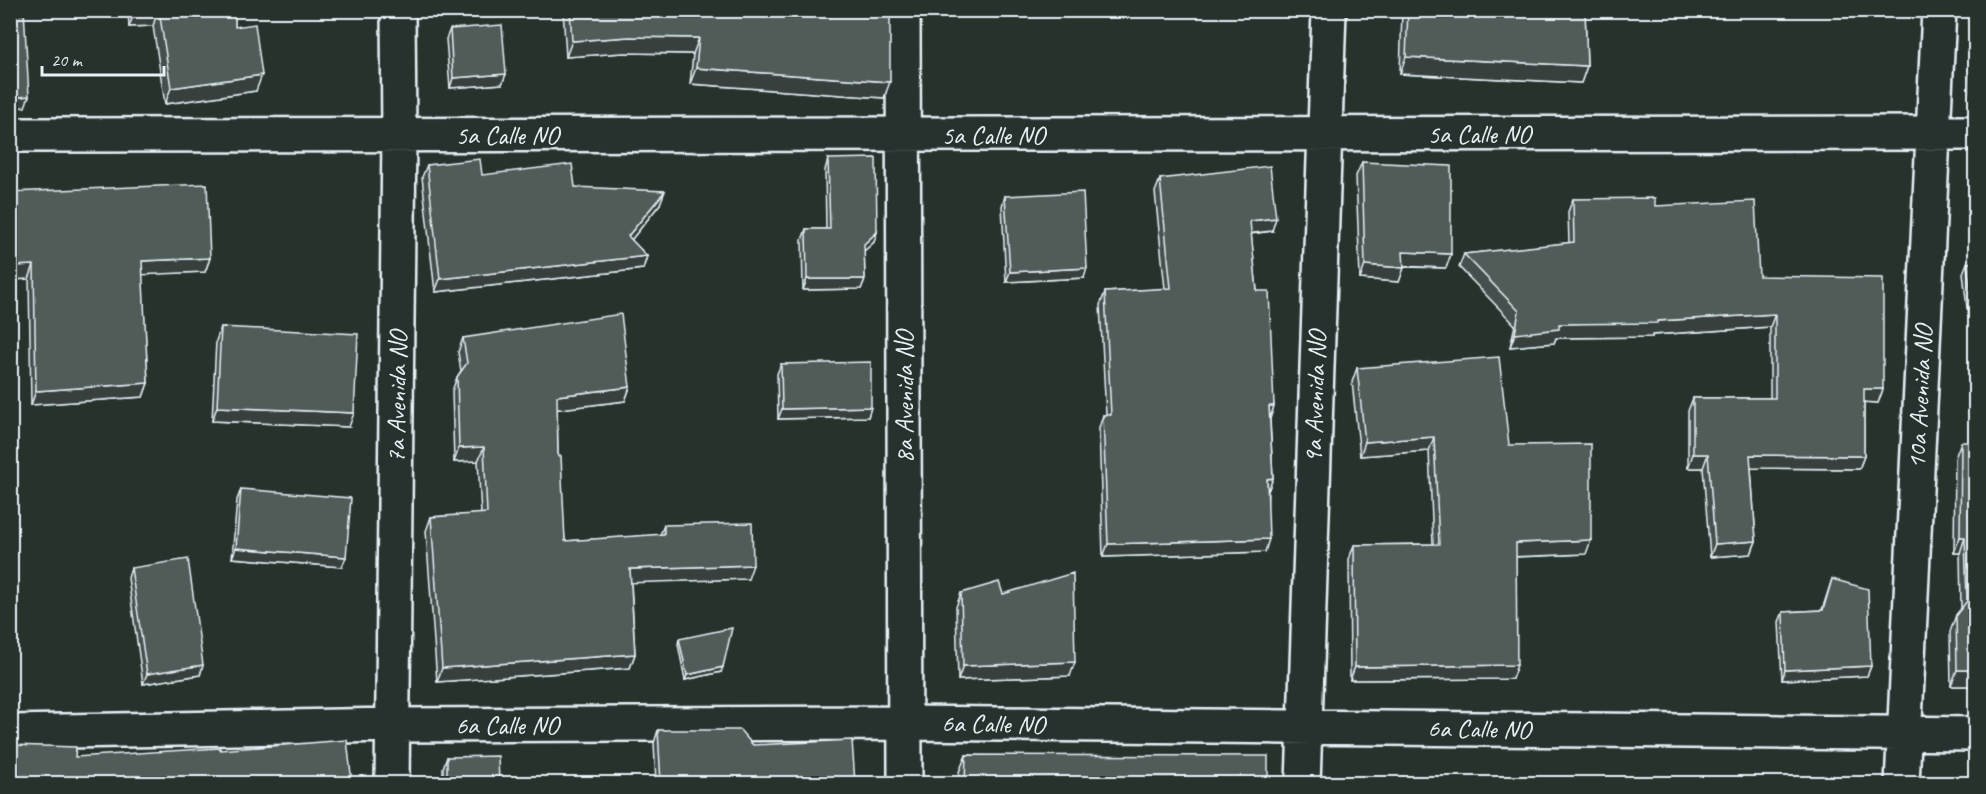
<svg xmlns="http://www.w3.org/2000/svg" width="1986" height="794" font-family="Caveat,sans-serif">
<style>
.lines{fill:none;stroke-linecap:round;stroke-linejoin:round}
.minor-casing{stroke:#e8f1f8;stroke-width:38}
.minor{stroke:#26332d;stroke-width:33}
.wall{fill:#454f4d;stroke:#e8f1f8;stroke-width:1.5}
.shaded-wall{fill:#38403e;stroke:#e8f1f8;stroke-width:1.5}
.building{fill:#505c59;stroke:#e8f1f8;stroke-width:1.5}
.labels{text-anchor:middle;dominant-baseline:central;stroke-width:4.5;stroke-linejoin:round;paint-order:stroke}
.street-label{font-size:26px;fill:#e8f1f8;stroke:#26332d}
</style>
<rect width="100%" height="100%" fill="#26332d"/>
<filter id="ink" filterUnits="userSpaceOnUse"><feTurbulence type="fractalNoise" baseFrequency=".0167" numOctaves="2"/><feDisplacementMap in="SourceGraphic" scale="12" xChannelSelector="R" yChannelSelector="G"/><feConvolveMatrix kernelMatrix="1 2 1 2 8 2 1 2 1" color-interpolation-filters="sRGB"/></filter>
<g filter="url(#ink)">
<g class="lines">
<defs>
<path id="minor" d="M 903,10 L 905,784
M 10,135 L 1976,133
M 10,732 L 393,725 L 905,723 L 1976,734
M 392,784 L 399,135 L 398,10
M 1303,784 L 1329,10
M 1902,784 L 1939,10"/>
</defs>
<use href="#minor" class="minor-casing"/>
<use href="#minor" class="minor"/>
</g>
<path class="wall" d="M 128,10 L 235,10 L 235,27 L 256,91 L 165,104 L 153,26 L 129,27 Z
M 563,10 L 890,10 L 884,98 L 690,84 L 693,54 L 623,53 L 566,57 Z
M 1402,10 L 1585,10 L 1587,66 L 1581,83 L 1400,74 Z
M 1968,10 L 1976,10 L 1976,92 L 1971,92 Z
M 450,29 L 506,74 L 502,84 L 450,88 L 446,39 Z
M 828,159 L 877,232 L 874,242 L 864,251 L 865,279 L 861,289 L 803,290 L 802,240 L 806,229 L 826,229 L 825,170 Z
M 1362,162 L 1451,254 L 1446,268 L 1404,267 L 1399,282 L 1360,279 L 1356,176 Z
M 427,165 L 482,175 L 575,187 L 660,204 L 631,240 L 647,256 L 643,269 L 435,292 L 422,177 Z
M 1160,179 L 1272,231 L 1251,234 L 1257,291 L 1274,406 L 1270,418 L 1273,478 L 1268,491 L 1265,552 L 1103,557 L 1099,428 L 1103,415 L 1106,415 L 1100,305 L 1105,292 L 1165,289 L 1155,192 Z
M 10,192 L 210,258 L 205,272 L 142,274 L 148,383 L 143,397 L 31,405 L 29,279 L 10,280 Z
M 1005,196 L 1084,278 L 1006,282 L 1002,206 Z
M 1573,199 L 1655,206 L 1759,276 L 1883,389 L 1878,403 L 1864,402 L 1864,456 L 1859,469 L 1751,468 L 1756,541 L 1751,554 L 1710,557 L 1703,468 L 1688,468 L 1688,411 L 1693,398 L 1770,398 L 1770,327 L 1652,335 L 1652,337 L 1556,338 L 1554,343 L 1510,347 L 1515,325 L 1459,267 L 1464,254 L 1569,243 L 1568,212 Z
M 1967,263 L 1976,307 L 1967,308 L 1963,273 Z
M 221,327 L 349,427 L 212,421 L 216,341 Z
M 463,338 L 630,387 L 625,401 L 557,409 L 558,456 L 565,541 L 660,535 L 664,525 L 748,579 L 631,582 L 635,654 L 630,668 L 437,682 L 426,531 L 431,517 L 481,514 L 478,461 L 454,462 L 452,391 L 457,377 L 461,371 L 458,352 Z
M 781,364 L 871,407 L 868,417 L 778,419 L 777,374 Z
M 1357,368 L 1509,445 L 1586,554 L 1516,557 L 1512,679 L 1350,680 L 1349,559 L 1354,545 L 1433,544 L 1429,451 L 1360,456 L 1352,382 Z
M 1961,442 L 1976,686 L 1951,686 L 1950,632 L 1956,615 L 1961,609 L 1960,553 L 1954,553 L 1955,458 Z
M 241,489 L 342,567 L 232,558 L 237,500 Z
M 131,568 L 203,665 L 200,675 L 143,684 L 128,578 Z
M 1832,579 L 1871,666 L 1867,676 L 1782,680 L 1779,622 L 1783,612 L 1822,610 Z
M 961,593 L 1003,594 L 1070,676 L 958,680 L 956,607 Z
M 679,639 L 721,672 L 685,680 L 678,644 Z
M 658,730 L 753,745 L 855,783 L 656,783 L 654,743 Z
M 966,755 L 1268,783 L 959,783 L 959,772 Z
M 447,757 L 499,783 L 443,783 L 443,768 Z"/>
<path class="shaded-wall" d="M 158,10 L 153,26 L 129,27 L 135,11 Z
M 629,37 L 699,38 L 693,54 L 623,53 L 566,57 L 572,41 Z
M 1406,57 L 1587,66 L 1581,83 L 1400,74 Z
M 696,68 L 890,82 L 884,98 L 690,84 Z
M 506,74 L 502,84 L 450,88 L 453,78 Z
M 262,75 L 256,91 L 165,104 L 171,88 Z
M 1976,79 L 1976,92 L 1971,92 Z
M 29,96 L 25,107 L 10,108 L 10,98 Z
M 665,191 L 660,204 L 624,249 L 628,236 Z
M 1276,218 L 1272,231 L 1245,234 L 1250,221 Z
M 877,232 L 874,242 L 860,255 L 864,244 Z
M 1403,252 L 1451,254 L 1446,268 L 1398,266 Z
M 647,256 L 643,269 L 435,292 L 440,279 Z
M 210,258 L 205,272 L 137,275 L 142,261 Z
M 34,265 L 29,279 L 10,280 L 11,266 Z
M 1365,265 L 1404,268 L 1399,282 L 1360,279 Z
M 1087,268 L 1084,278 L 1006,282 L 1010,272 Z
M 807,279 L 865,279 L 861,289 L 803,290 Z
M 1971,297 L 1976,297 L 1976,307 L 1967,308 Z
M 1775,314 L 1770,327 L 1652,335 L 1652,337 L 1556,338 L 1554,343 L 1510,347 L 1515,334 L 1559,324 L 1657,321 Z
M 148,383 L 143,397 L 31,405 L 36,391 Z
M 630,387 L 625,401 L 552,410 L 557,396 Z
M 1864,389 L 1883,389 L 1878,403 L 1859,402 Z
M 1269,406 L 1274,406 L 1270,419 Z
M 217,407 L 354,413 L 349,427 L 212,421 Z
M 871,407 L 868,417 L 778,419 L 782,409 Z
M 1434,437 L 1429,451 L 1360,456 L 1365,442 Z
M 484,447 L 478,461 L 454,462 L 459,448 Z
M 1693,454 L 1708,454 L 1703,468 L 1688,468 Z
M 1750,455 L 1864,456 L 1859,469 L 1745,468 Z
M 1273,478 L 1268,491 L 1267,479 Z
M 1960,537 L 1965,537 L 1960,553 L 1954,553 Z
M 1269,539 L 1265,552 L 1103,557 L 1108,544 Z
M 1591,540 L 1586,554 L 1511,557 L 1516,543 Z
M 1756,541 L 1751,554 L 1710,557 L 1715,544 Z
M 236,548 L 346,557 L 342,567 L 232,558 Z
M 753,565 L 748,579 L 625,583 L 630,569 Z
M 635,654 L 630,668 L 437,682 L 442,668 Z
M 1075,662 L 1070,676 L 958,680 L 963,666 Z
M 203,665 L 200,675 L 143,684 L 147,674 Z
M 1517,665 L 1512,679 L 1350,680 L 1355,667 Z
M 1871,666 L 1867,676 L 1782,680 L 1785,670 Z
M 723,667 L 721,672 L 685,680 L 687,675 Z
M 1957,670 L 1976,670 L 1976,686 L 1951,686 Z"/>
<path class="building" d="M 10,10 L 24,10 L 29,96 L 10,98 Z
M 159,10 L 235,10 L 235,27 L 255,24 L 262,75 L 171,88 Z
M 570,10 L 890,10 L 890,82 L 696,68 L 699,38 L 629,37 L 572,41 Z
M 1408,10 L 1585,10 L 1587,66 L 1406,57 Z
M 1974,10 L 1976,10 L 1976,68 Z
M 502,25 L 506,74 L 453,78 L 450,29 Z
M 876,158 L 877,232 L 864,244 L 865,279 L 807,279 L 806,229 L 830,229 L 828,159 Z
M 480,159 L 482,175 L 572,164 L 575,187 L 665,191 L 628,236 L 647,256 L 440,279 L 427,165 Z
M 1362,162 L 1451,166 L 1451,254 L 1403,252 L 1404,268 L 1365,265 Z
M 1270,166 L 1276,218 L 1250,221 L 1257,291 L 1269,291 L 1274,406 L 1269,406 L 1273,478 L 1267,479 L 1269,539 L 1108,544 L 1103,415 L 1111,415 L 1105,292 L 1171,288 L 1160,179 Z
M 207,184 L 210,258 L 142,261 L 148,383 L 36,391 L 34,265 L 11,266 L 10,192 Z
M 1083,192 L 1087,268 L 1010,272 L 1005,196 Z
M 1655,198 L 1655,206 L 1755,201 L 1759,276 L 1883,278 L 1883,389 L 1864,389 L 1864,456 L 1750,455 L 1756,541 L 1715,544 L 1708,454 L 1693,454 L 1693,398 L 1775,398 L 1775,314 L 1657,321 L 1657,323 L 1559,324 L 1559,329 L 1515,334 L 1519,311 L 1464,254 L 1574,242 L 1573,199 Z
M 1976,262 L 1976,297 L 1971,297 L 1967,263 Z
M 621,314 L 630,387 L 557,396 L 558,456 L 561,456 L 565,541 L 664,534 L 664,525 L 752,523 L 753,565 L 630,569 L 635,654 L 442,668 L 431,517 L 487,513 L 484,447 L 459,448 L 457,377 L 467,363 L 463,338 Z
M 221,327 L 358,334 L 354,413 L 217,407 Z
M 1499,357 L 1509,445 L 1591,444 L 1591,540 L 1516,543 L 1517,665 L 1355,667 L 1354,545 L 1439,544 L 1434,437 L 1365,442 L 1357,368 Z
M 871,362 L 871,407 L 782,409 L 781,364 Z
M 1961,442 L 1976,442 L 1976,670 L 1957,670 L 1956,615 L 1967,601 L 1965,537 L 1960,537 Z
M 241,489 L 351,498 L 346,557 L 236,548 Z
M 188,559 L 203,665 L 147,674 L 131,568 Z
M 1073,573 L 1075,662 L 963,666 L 961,593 L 999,582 L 1003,594 Z
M 1832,579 L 1868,589 L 1871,666 L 1785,670 L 1783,612 L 1823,610 Z
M 732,628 L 723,667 L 687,675 L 679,639 Z
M 658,730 L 740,730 L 753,745 L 852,740 L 855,783 L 661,783 Z
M 347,740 L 352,783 L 10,783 L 10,745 L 76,747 L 75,757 L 153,752 L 220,748 L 220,750 Z
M 966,755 L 1268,756 L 1268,783 L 965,783 Z
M 498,756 L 499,783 L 447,783 L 447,757 Z"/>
</g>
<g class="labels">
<g class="street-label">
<text x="1479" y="134">5a Calle NO</text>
<text x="507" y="135">5a Calle NO</text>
<text x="993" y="135">5a Calle NO</text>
<text transform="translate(397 397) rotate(-89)">7a Avenida NO</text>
<text transform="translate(904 397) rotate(-90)">8a Avenida NO</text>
<text transform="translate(1315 397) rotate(-88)">9a Avenida NO</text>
<text transform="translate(1920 397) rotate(-87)">10a Avenida NO</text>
<text transform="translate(993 724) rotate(1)">6a Calle NO</text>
<text x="507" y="725">6a Calle NO</text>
<text transform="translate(1479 729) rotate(1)">6a Calle NO</text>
</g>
</g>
<rect width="1986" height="794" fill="none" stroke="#26332d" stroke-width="36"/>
<rect x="18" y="18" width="1950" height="758" fill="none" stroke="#e8f1f8" stroke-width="2" filter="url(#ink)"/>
<path d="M42 66v9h122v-9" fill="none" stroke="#e8f1f8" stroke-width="3"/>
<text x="51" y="66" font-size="18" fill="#e8f1f8" stroke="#26332d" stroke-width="4.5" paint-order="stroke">20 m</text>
</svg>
